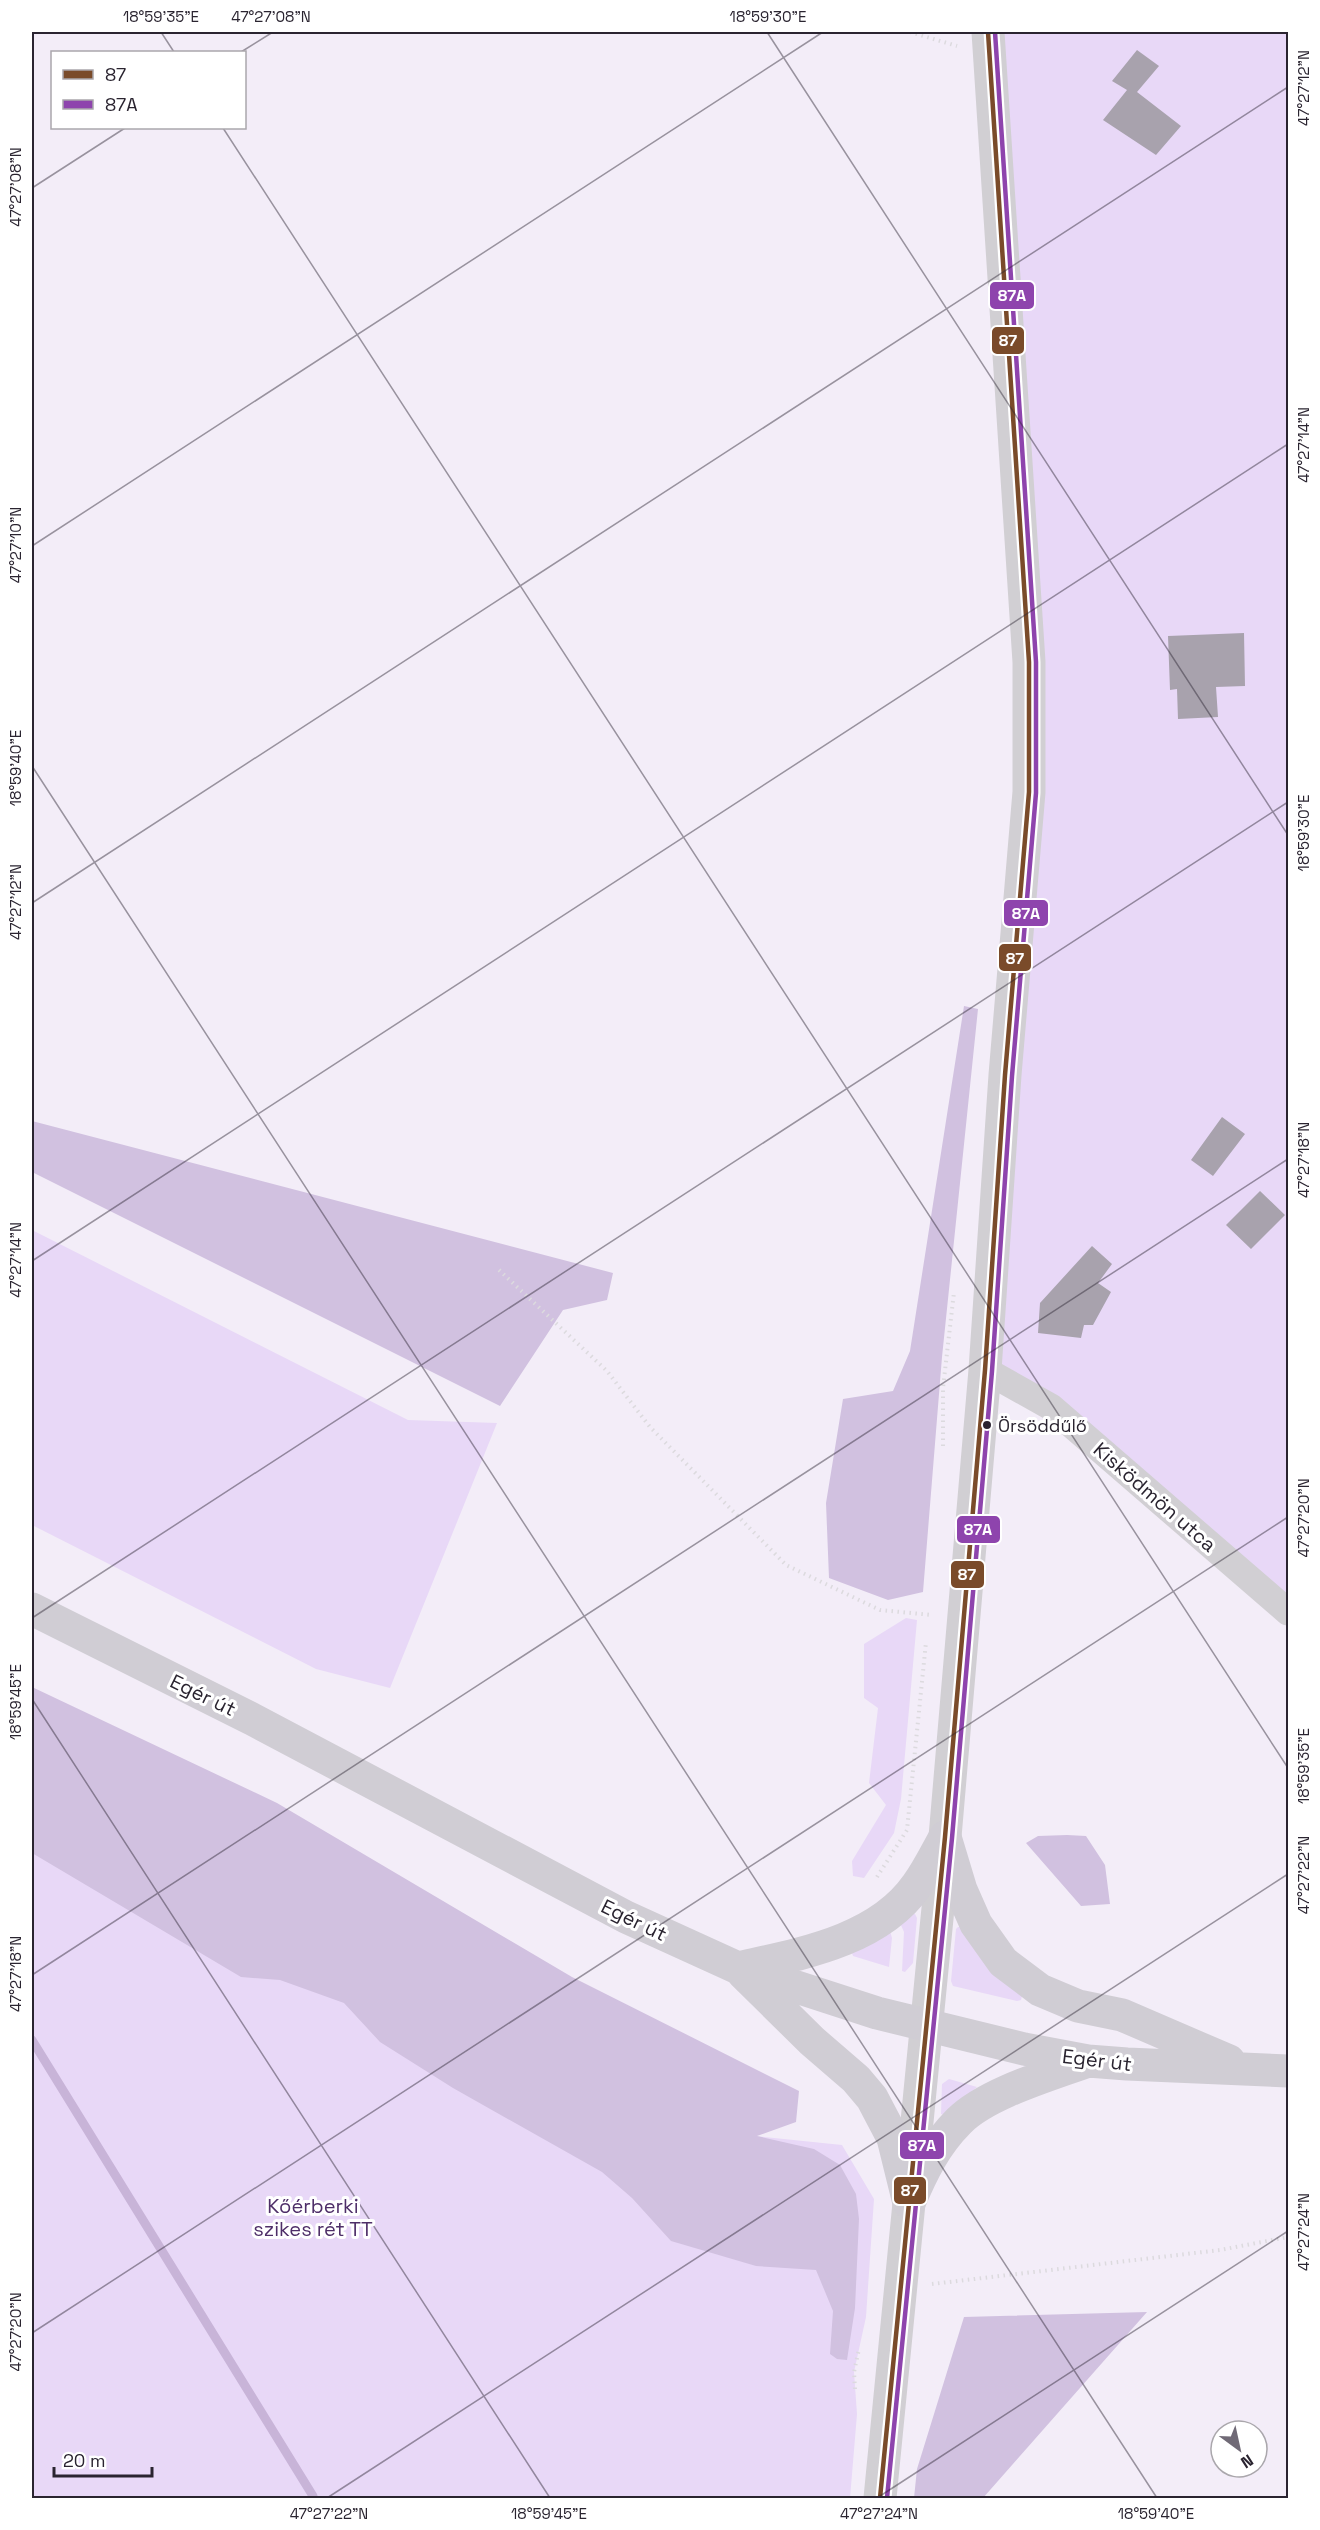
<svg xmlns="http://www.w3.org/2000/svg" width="1320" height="2530" font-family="'Space Grotesk',sans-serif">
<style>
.green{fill:#e8d8f7}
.forest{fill:#d1c1e0}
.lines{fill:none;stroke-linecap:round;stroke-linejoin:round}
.stream{stroke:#c8b4d8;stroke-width:9}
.building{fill:#a8a2ad}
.path{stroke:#dcdade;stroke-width:4;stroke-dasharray:1.5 4.5;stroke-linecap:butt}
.minor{stroke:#d1cfd3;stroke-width:27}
.tertiary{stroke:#d1cfd3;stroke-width:33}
.primary{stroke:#d0cdd4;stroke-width:33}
.bus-1-casing{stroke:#fff;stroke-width:9}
.bus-2-casing{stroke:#fff;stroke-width:9}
.bus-1{stroke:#7a4b2a;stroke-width:4.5}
.bus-2{stroke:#8e44ad;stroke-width:4.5}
.ticks{fill:none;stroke:#2a2430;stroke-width:1.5;stroke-opacity:0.45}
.bus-dot{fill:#2a2430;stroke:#fff;stroke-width:2}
.labels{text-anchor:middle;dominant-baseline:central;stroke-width:6;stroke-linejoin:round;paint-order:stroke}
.bus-label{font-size:18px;fill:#2a2430;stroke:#fff;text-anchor:start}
.street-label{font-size:20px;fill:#2a2430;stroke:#fff}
.park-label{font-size:20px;fill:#4e2e68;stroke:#fff}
.line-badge{stroke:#fff;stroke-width:2}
.badge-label{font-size:16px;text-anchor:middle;font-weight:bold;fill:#fff}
.neatline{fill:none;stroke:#2a2430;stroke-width:2}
.ticks-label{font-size:15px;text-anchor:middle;fill:#2a2430}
</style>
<rect width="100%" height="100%" fill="#f3edf8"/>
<path class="green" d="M 990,32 L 1288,32 L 1288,1612 L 985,1370 L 1029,792 Z
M 32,1230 L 408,1420 L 497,1423 L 390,1688 L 316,1669 L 32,1525 Z
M 906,1618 L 917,1620 L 901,1799 L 894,1833 L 864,1878 L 853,1876 L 852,1861 L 886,1805 L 869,1783 L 878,1708 L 864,1698 L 864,1644 Z
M 32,1750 L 755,2136 L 842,2145 L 874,2199 L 866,2317 L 854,2372 L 857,2414 L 850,2498 L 32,2498 Z
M 910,1914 L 915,1914 L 917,1918 L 913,1963 L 905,1972 L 902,1971 L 904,1932 L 900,1923 Z
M 958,1927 L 962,1927 L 1022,1996 L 1021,2000 L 1017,2001 L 953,1986 L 951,1981 L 956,1929 Z
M 890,1931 L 892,1938 L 889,1967 L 853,1956 L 852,1953 Z
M 949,2079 L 977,2087 L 944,2115 L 941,2114 L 942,2084 Z"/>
<path class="forest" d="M 964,1006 L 978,1009 L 942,1357 L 923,1592 L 888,1600 L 829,1578 L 826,1503 L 843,1399 L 893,1391 L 910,1351 Z
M 32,1121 L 613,1273 L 607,1300 L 563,1310 L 500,1406 L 32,1172 Z
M 32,1687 L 277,1803 L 572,1977 L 799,2091 L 796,2122 L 757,2136 L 814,2149 L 840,2165 L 856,2194 L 859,2219 L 855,2308 L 847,2360 L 837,2359 L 830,2354 L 833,2311 L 816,2270 L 756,2266 L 671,2241 L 632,2198 L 602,2172 L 453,2088 L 380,2042 L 344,2003 L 280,1980 L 241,1977 L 32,1853 Z
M 1067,1835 L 1086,1836 L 1105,1865 L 1110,1904 L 1081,1906 L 1026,1843 L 1038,1836 Z
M 1147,2312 L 983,2498 L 914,2498 L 917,2469 L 964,2317 Z"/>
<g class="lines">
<path class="stream" d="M 32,2040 L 313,2496"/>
</g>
<path class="building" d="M 1137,50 L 1159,66 L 1137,92 L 1181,126 L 1156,155 L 1103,120 L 1127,90 L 1112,81 Z
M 1244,633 L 1245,686 L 1216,687 L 1218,717 L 1178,719 L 1177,689 L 1170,690 L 1168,636 Z
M 1222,1117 L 1245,1134 L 1213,1176 L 1191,1160 Z
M 1260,1191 L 1285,1215 L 1251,1249 L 1226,1225 Z
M 1092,1246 L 1112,1264 L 1098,1283 L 1111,1292 L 1093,1325 L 1084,1325 L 1081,1338 L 1038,1333 L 1040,1303 Z"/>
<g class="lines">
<path class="path" d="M 910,32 L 957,46
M 499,1270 L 607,1371 L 650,1427 L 786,1565 L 880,1610 L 932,1615
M 943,1446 L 943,1388 L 954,1292
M 877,1877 L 907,1830 L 926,1642
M 932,2284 L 1220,2250 L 1288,2237
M 855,2389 L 854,2372 L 859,2349"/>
<path class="minor" d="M 985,1370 L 1051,1407 L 1288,1612"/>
<path class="tertiary" d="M 880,2498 L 945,1837 L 985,1370 L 1005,1075 L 1029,792 L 1029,662 L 988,32"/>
<path class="primary" d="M 32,1609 L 252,1719 L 626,1917 L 738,1968 L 877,2013 L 1024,2049 L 1088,2061 L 1127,2064 L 1288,2071
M 945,1837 L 961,1890 L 976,1924 L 1003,1962 L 1040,1990 L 1078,2006 L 1122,2015 L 1229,2061
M 738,1968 C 800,1954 878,1941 917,1885 C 928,1870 936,1853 945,1837
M 743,1973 L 812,2041 L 856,2079 L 872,2098 L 893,2138 L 909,2203
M 909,2203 C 922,2172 935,2145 959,2121 C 987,2093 1050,2075 1088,2061"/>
<defs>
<path id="bus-1" d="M 880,2498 L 945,1837 L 985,1370 L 1005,1075 L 1029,792 L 1029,662 L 988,32"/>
<path id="bus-2" d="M 887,2498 L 952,1838 L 992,1371 L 1012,1076 L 1036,793 L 1036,662 L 995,32"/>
</defs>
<use href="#bus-1" class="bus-1-casing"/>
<use href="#bus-2" class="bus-2-casing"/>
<use href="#bus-1" class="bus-1"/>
<use href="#bus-2" class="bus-2"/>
</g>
<path class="ticks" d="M 161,32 L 174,52M 767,32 L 1288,835M 241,52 L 273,32M 223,128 L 1288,1768M 32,188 L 125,128M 32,546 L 823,32M 32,766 L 1157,2498M 32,903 L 1288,87M 32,1261 L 1288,444M 32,1618 L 1288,802M 32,1699 L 550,2498M 32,1975 L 1288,1159M 32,2333 L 1288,1517M 327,2498 L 1288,1874M 877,2498 L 1288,2231"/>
<circle class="bus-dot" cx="987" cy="1425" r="5"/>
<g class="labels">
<g class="bus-label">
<text x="998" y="1425">Örsöddűlő</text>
</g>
<g class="street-label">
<text transform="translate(1155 1497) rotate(41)">Kisködmön utca</text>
<text transform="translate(203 1695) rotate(26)">Egér út</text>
<text transform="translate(634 1920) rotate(26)">Egér út</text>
<text transform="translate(1097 2060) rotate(7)">Egér út</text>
</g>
<g class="park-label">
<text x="313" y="2206">Kőérberki<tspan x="313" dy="23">szikes rét TT</tspan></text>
</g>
</g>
<g class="line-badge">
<rect x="989" y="281" width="46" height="29" rx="6" fill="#8e44ad"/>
<rect x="991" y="326" width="34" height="29" rx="6" fill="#7a4b2a"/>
<rect x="1003" y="899" width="46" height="28" rx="6" fill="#8e44ad"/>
<rect x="998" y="943" width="34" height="29" rx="6" fill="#7a4b2a"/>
<rect x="956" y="1515" width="45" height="29" rx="6" fill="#8e44ad"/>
<rect x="950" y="1560" width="35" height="29" rx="6" fill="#7a4b2a"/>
<rect x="899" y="2131" width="46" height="29" rx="6" fill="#8e44ad"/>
<rect x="893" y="2176" width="34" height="29" rx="6" fill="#7a4b2a"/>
</g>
<g class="badge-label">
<text x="1012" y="301">87A</text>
<text x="1008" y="346">87</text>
<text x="1026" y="919">87A</text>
<text x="1015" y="964">87</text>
<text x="978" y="1535">87A</text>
<text x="967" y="1580">87</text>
<text x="922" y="2151">87A</text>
<text x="910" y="2196">87</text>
</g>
<rect width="1320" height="2530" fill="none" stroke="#ffffff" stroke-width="66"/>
<rect x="51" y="51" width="195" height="78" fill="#ffffff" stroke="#aaa7ac" stroke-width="1.5"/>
<rect x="63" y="70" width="30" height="9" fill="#7a4b2a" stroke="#aaa7ac" stroke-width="1.5"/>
<text x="105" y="81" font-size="18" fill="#2a2430">87</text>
<rect x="63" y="100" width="30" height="9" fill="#8e44ad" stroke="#aaa7ac" stroke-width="1.5"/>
<text x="105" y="111" font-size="18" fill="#2a2430">87A</text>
<g transform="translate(1239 2449) rotate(147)"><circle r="28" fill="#ffffff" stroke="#aaa7ac" stroke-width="1.5"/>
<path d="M0-4.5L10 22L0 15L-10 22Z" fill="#706a76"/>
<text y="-9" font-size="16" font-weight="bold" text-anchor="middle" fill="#2a2430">N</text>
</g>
<path d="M54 2467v9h98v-9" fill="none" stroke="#2a2430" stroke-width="3"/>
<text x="63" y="2467" font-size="18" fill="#2a2430" stroke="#ffffff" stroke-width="4.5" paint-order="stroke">20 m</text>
<rect x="33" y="33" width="1254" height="2464" class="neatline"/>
<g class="ticks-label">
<text x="161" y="22">18°59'35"E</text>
<text x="271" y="22">47°27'08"N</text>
<text x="768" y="22">18°59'30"E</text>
<text transform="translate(1304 88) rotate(-90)" y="5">47°27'12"N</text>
<text transform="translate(16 187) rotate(-90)" y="5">47°27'08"N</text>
<text transform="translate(1304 445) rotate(-90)" y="5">47°27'14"N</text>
<text transform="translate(16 545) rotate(-90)" y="5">47°27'10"N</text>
<text transform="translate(16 768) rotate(-90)" y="5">18°59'40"E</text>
<text transform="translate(1304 833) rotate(-90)" y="5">18°59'30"E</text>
<text transform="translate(16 902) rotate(-90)" y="5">47°27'12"N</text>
<text transform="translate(1304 1160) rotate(-90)" y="5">47°27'18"N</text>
<text transform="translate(16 1260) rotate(-90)" y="5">47°27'14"N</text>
<text transform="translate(1304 1518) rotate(-90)" y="5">47°27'20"N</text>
<text transform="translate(16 1702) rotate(-90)" y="5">18°59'45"E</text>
<text transform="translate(1304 1766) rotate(-90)" y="5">18°59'35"E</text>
<text transform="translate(1304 1875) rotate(-90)" y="5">47°27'22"N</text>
<text transform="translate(16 1974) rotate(-90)" y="5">47°27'18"N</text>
<text transform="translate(1304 2232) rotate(-90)" y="5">47°27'24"N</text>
<text transform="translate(16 2332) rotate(-90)" y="5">47°27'20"N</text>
<text x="329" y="2519">47°27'22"N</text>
<text x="549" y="2519">18°59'45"E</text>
<text x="879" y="2519">47°27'24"N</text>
<text x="1156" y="2519">18°59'40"E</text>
</g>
</svg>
